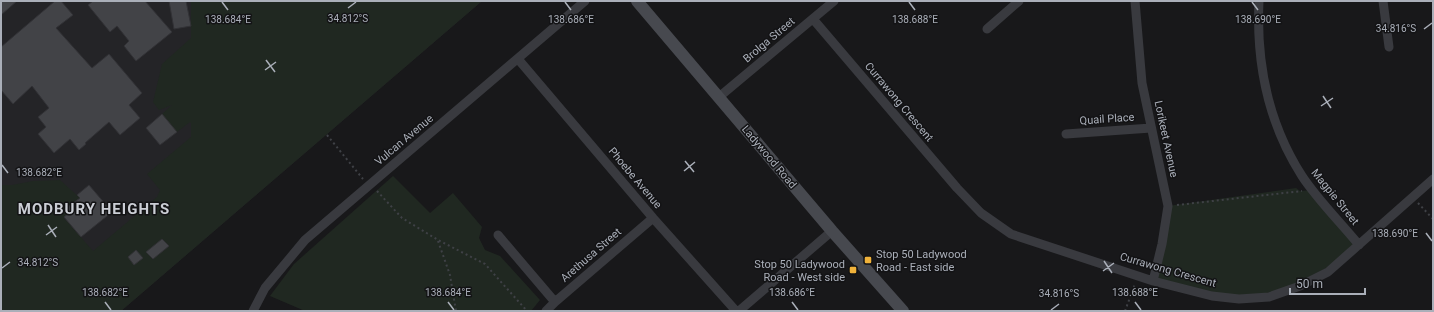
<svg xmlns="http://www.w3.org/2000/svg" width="1434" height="312" font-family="Roboto,sans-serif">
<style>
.built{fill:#242427}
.green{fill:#202821}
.building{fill:#424347;stroke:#323236}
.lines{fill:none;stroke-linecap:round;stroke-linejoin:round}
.path{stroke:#3f4146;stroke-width:2;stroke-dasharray:2 3;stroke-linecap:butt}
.street{stroke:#393a3f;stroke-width:9}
.secondary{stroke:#47494f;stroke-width:12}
.ticks{fill:none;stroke:#aaafb9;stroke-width:1.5}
.poi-dot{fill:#f0b23a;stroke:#131315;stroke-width:1.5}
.labels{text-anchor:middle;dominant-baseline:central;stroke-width:3;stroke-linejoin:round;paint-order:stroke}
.street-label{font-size:11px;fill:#aaafb9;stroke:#131315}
.poi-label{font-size:11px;fill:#aaafb9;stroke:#131315;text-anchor:start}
.district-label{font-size:15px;font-weight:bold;letter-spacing:1px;fill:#cbced5;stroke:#131315}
.ticks-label{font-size:10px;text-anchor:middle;fill:#aaafb9;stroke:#131315;stroke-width:3;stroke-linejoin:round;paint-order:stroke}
</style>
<rect width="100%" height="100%" fill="#18181a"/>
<path class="built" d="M 1,1 L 482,1 L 121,311 L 1,311 Z"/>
<path class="green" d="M 191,1 L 482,1 L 121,311 L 1,311 L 1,185 L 12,185 L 33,181 L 60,180 L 80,198 L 65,209 L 69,213 L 64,218 L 93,251 L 157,197 L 160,190 L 147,174 L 191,137 L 191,123 L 190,122 L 177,132 L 162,114 L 172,105 L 159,110 L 153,102 L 162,64 L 191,38 Z
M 393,176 L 430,213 L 453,193 L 482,227 L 479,238 L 485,250 L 500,256 L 540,300 L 531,311 L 305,311 L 270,296 L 294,264 Z
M 1296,188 L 1300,191 L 1313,190 L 1359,245 L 1300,286 L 1239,299 L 1153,281 L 1168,206 Z"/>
<path class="building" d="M 1,1 L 17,1 L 1,15 Z
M 55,1 L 61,1 L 73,15 L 56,28 L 92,68 L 109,54 L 142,93 L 129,105 L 140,118 L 120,135 L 109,122 L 85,143 L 86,144 L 79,150 L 70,139 L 54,153 L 38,134 L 46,127 L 38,117 L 49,108 L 32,86 L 13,104 L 1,90 L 1,47 Z
M 93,1 L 145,1 L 172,32 L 136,61 L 124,46 L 129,41 L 117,26 L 110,32 L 88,5 Z
M 169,1 L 186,1 L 191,26 L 174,29 Z
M 162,114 L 177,132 L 160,145 L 146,128 Z
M 89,185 L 112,212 L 81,237 L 64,217 L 69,213 L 65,209 L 80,198 L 77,195 Z
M 162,239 L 169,246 L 153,259 L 146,252 Z
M 136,250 L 143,258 L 134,265 L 128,257 Z"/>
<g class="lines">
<path class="path" d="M 327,135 L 363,179
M 377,191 L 402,218 L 438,240 L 485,264 L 527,311
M 1418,203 L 1433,219
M 1177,205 L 1302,191
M 438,241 L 450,275 L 456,311
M 1125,311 L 1135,284"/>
<path class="street" d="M 1135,1 L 1142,83 L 1168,206 L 1162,244 L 1153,281
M 1259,1 C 1256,64 1268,123 1302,176 C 1317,199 1341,223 1359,245
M 1383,1 L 1389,47
M 813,19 L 957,188 L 981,213 L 1011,234 L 1153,281 L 1212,296 L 1239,299 L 1269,297 L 1300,286 L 1328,272 L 1433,179
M 987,29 L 1019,1
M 518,59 L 653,218 L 736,311
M 719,97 L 834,1
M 1066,134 L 1151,128
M 498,235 L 555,302
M 253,311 L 265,288 L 305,240 L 585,1
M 546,311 L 555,302 L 653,218
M 739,311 L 832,231"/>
<path class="secondary" d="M 637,1 L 832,231 L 903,311"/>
</g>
<path class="ticks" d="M 222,2 L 228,10M 565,2 L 571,10M 909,2 L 915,10M 1252,2 L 1258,10M 348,8 L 356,2M 1424,29 L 1432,23M 266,60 L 275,72M 265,70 L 276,62M 1323,96 L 1331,108M 1321,106 L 1333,98M 685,161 L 694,172M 2,165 L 8,173M 684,171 L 695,162M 48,225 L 56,237M 1426,233 L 1432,241M 46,235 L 57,227M 1104,261 L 1112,273M 2,268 L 10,262M 1103,271 L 1114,263M 105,302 L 111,310M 448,302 L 454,310M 792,302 L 798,310M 1135,302 L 1141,310M 1051,310 L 1059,304"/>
<g class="poi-dot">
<rect x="864" y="256" width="8" height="8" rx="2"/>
<rect x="849" y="266" width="8" height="8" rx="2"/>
</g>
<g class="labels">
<g class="street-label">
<text transform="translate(769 40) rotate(-40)">Brolga Street</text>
<text transform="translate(899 102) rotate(50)">Currawong Crescent</text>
<text transform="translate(1107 119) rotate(-4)">Quail Place</text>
<text transform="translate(1166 139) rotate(78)">Lorikeet Avenue</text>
<text transform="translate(404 140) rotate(-40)">Vulcan Avenue</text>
<text transform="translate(769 157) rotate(50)">Ladywood Road</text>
<text transform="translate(635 178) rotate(50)">Phoebe Avenue</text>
<text transform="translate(1335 197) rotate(51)">Magpie Street</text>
<text transform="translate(591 255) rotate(-41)">Arethusa Street</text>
<text transform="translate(1168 270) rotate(16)">Currawong Crescent</text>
</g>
<g class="poi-label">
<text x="876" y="254">Stop 50 Ladywood<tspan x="876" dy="13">Road - East side</tspan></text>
<text x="845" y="264" text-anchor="end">Stop 50 Ladywood<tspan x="845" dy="13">Road - West side</tspan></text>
</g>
<g class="district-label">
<text x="94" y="209">MODBURY HEIGHTS</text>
</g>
</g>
<g class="ticks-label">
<text x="348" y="22">34.812°S</text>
<text x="228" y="23">138.684°E</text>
<text x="571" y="23">138.686°E</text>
<text x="915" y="23">138.688°E</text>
<text x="1258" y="23">138.690°E</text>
<text x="1396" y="32">34.816°S</text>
<text x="39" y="176">138.682°E</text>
<text x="1395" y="237">138.690°E</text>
<text x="38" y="266">34.812°S</text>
<text x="105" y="296">138.682°E</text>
<text x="448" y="296">138.684°E</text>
<text x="792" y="296">138.686°E</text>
<text x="1135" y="296">138.688°E</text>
<text x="1059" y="297">34.816°S</text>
</g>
<rect width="1434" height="312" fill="none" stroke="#aaafb9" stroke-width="4"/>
<path d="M1290 288v6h75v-6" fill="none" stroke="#aaafb9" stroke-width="2"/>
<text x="1296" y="288" font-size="12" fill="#aaafb9" stroke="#131315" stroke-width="3" paint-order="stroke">50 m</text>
</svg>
